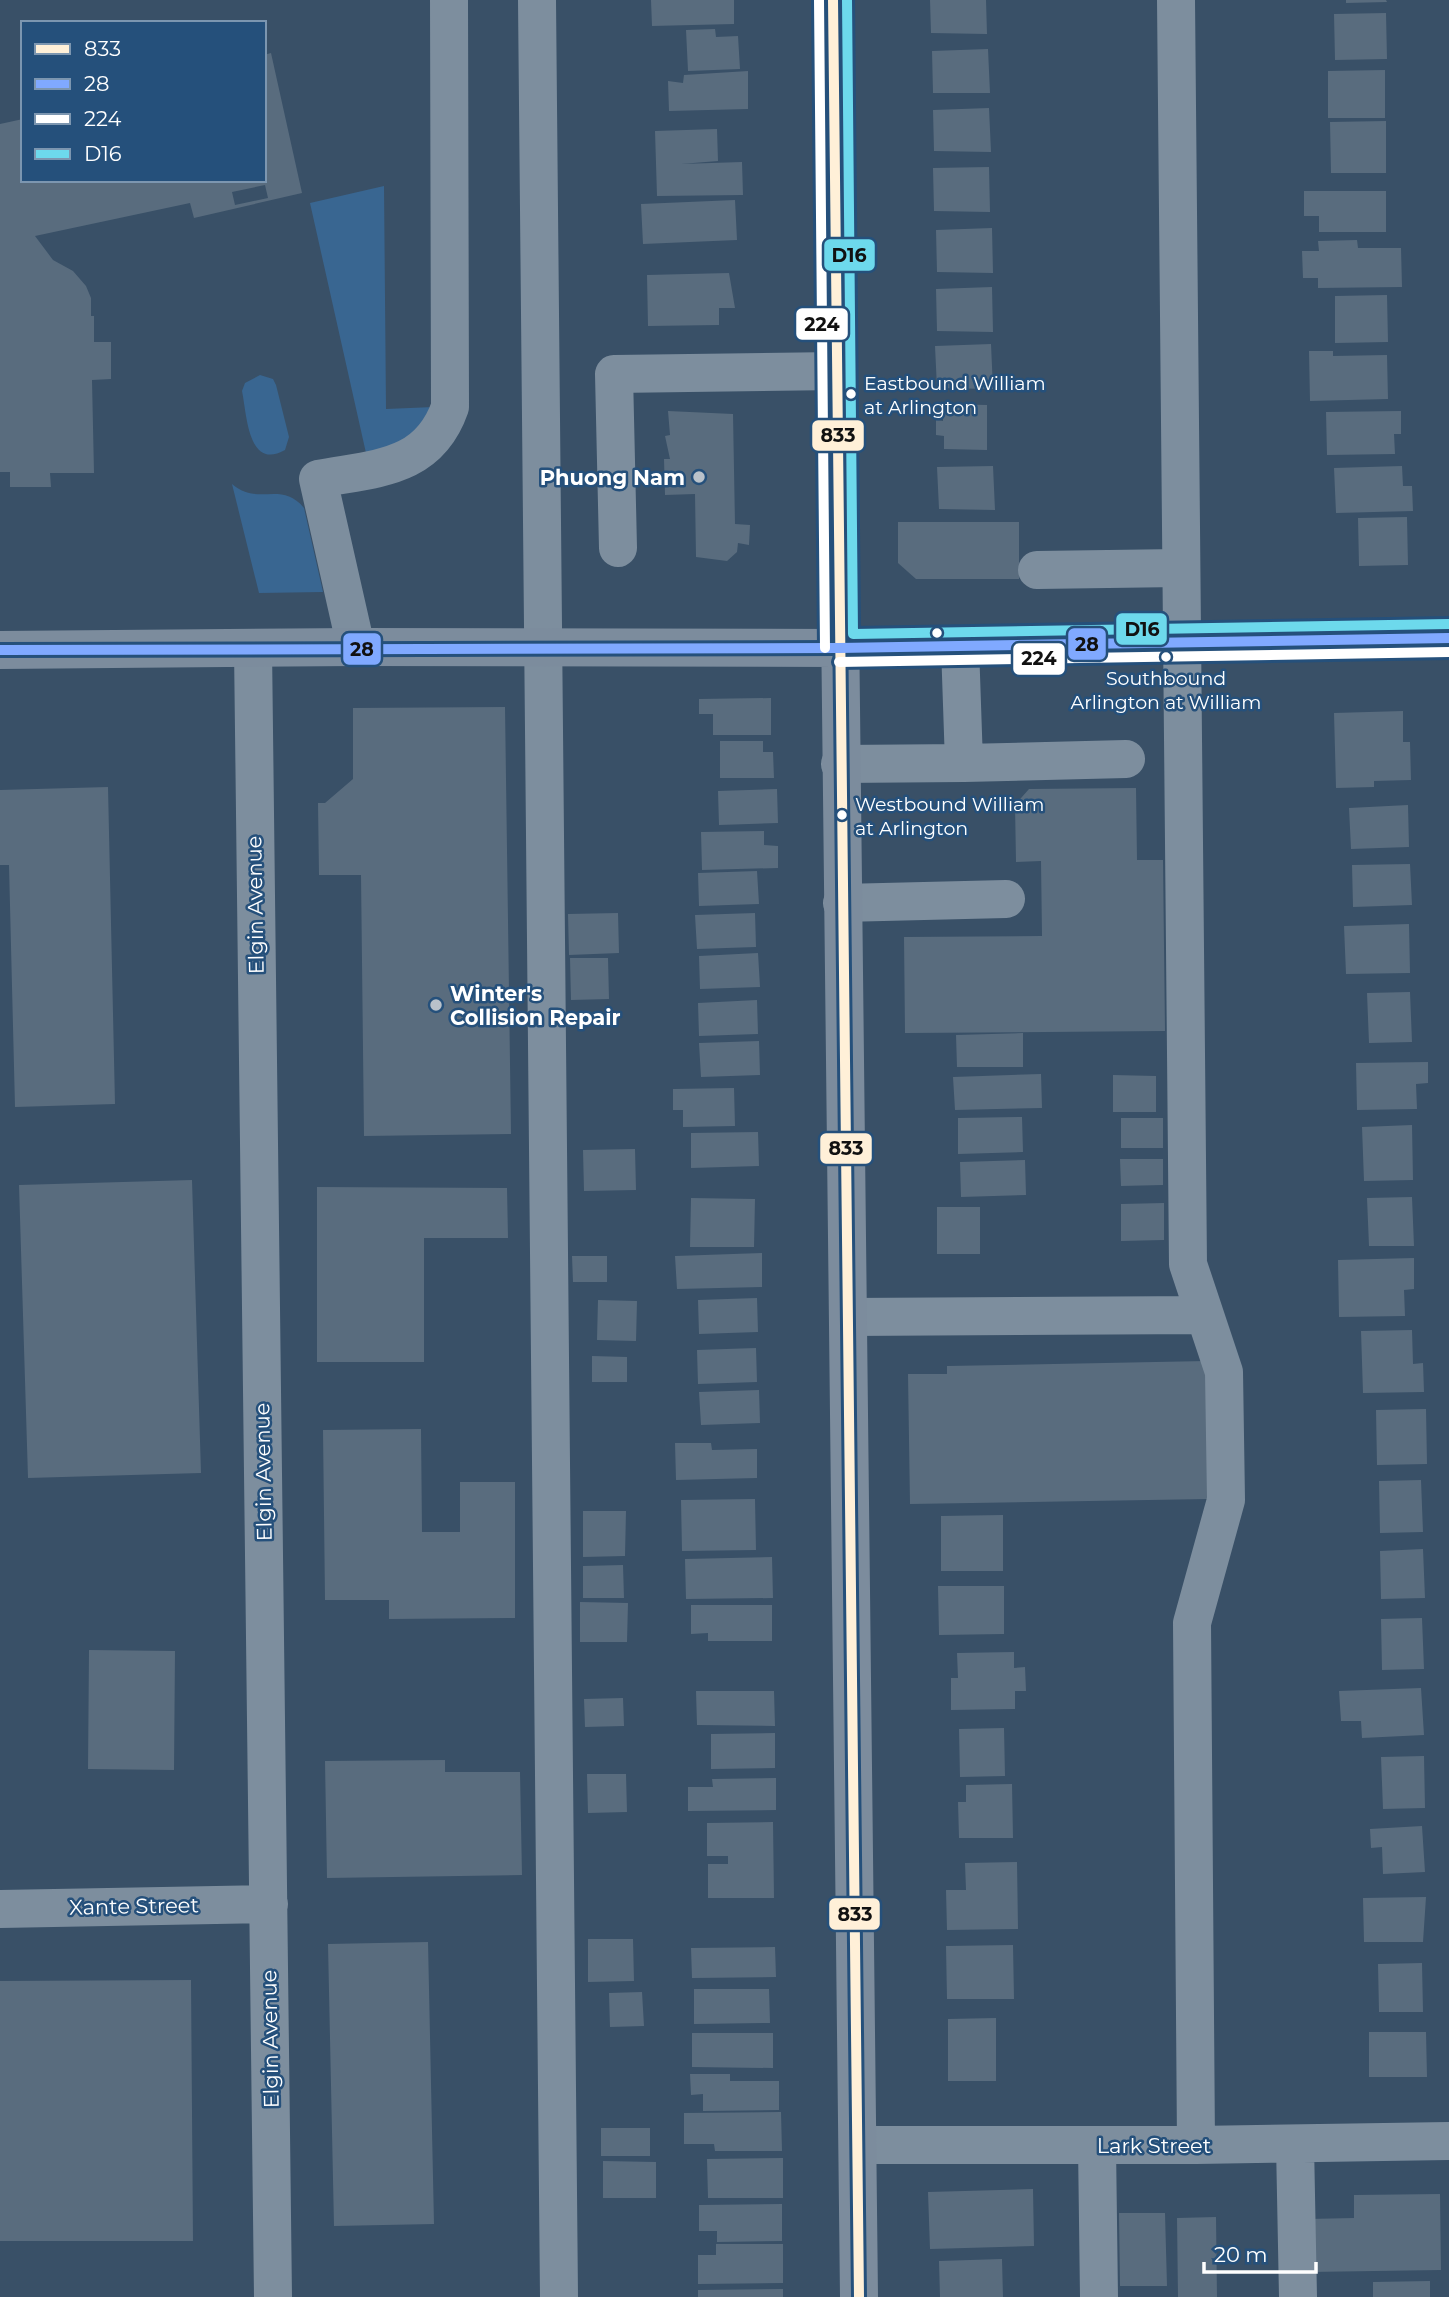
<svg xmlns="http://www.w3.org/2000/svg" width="1449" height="2297" font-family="Montserrat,sans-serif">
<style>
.green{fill:#396691}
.building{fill:#596c7e;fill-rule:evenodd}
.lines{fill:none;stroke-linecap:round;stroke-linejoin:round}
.minor{stroke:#7d8e9e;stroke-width:38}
.major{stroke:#7c8c9d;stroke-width:38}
.bus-1-casing{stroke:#25507b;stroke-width:16}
.bus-2-casing{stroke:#25507b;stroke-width:16}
.bus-3-casing{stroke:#25507b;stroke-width:16}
.bus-4-casing{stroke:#25507b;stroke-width:16}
.bus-1{stroke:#fff0d8;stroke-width:10}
.bus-2{stroke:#80a9ff;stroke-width:10}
.bus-3{stroke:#fff;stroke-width:10}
.bus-4{stroke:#6dd9ec;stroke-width:10}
.bus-dot{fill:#fff;stroke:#25507b;stroke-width:2.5}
.poi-dot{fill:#bac2ca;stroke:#25507b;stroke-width:2.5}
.labels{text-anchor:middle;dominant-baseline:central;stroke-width:5;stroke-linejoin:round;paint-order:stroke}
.bus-label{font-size:19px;fill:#fff;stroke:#25507b;text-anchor:start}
.poi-label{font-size:21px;font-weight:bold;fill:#fff;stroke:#25507b;text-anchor:end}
.street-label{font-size:21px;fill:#fff;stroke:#25507b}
.line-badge{stroke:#25507b;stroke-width:2.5}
.pale-badge-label{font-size:19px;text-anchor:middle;font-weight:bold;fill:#111}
</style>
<rect width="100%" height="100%" fill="#395067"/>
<path class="green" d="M 384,186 L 386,409 L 434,407 L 414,442 L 366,453 L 310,203 Z
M 260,375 L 273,379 L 276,385 L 289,437 L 285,450 C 248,471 247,415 242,391 L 245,383 Z
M 232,484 C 259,507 281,480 304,508 L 323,592 L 259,593 Z"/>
<path class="building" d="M 651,0 L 734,0 L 734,24 L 652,26 Z
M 930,0 L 986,0 L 987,34 L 931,33 Z
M 1346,0 L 1386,0 L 1387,2 L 1346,3 Z
M 1386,13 L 1387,59 L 1335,60 L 1334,14 Z
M 715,29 L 716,37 L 738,36 L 740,69 L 688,71 L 686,30 Z
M 988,49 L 990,93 L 933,93 L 932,51 Z
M 271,53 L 302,193 L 194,218 L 190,203 L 35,236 L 53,260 L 73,271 L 86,286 L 91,298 L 91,316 L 94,316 L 94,342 L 111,342 L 111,379 L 92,380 L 94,473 L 50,473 L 51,487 L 10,487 L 10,472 L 0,472 L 0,124 L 23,119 L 23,180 L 264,180 L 264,55 ZM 265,185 L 268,198 L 235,205 L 232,192 Z
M 1385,70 L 1385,118 L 1328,118 L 1328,71 Z
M 748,71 L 748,109 L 669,111 L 668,81 L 683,83 L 684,75 Z
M 989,108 L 991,152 L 934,151 L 933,110 Z
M 1386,121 L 1386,173 L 1331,173 L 1330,122 Z
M 717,129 L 718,161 L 681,164 L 742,162 L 743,195 L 657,196 L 655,131 Z
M 989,167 L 990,212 L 934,211 L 933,168 Z
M 1304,191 L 1386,191 L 1386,232 L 1319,232 L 1319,216 L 1304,216 Z
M 735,200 L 737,240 L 643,244 L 641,204 Z
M 992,228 L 993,273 L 937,272 L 936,230 Z
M 1357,240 L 1358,248 L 1401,248 L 1402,287 L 1318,288 L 1318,278 L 1303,278 L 1302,251 L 1319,251 L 1318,241 Z
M 729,273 L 735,308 L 719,308 L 719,325 L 648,326 L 647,275 Z
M 992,287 L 993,332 L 937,331 L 936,289 Z
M 1387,295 L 1388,342 L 1335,343 L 1335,296 Z
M 991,344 L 993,389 L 937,388 L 935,346 Z
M 1309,351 L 1333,351 L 1333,356 L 1387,355 L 1388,399 L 1310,401 Z
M 943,404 L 987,405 L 987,450 L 944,449 L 944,436 L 936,435 L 936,420 L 943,421 Z
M 668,411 L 733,414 L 735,524 L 750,525 L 749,545 L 738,543 L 737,552 L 727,561 L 696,557 L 695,494 L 665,495 L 664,459 L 670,459 L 665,436 L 670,435 Z
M 1401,411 L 1401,434 L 1394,434 L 1395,454 L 1327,455 L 1326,412 Z
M 993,466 L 995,510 L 939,509 L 937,467 Z
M 1402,466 L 1403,486 L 1412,486 L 1413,511 L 1336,513 L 1334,468 Z
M 1407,517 L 1408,565 L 1359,566 L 1358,518 Z
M 898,522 L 1019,522 L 1019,579 L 916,579 L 898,563 Z
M 771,698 L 771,735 L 713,735 L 713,714 L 699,714 L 699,699 Z
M 505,707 L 511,1134 L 364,1136 L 361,875 L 319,875 L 318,803 L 325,803 L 353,779 L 353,708 Z
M 1403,711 L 1403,742 L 1410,742 L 1411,780 L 1374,781 L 1374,787 L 1336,788 L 1334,713 Z
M 720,741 L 763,741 L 763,752 L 773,752 L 774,778 L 720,778 Z
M 108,787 L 115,1104 L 15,1107 L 9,865 L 0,865 L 0,790 Z
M 1136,788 L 1137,860 L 1163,860 L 1165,1031 L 905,1033 L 904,937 L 1042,936 L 1041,861 L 1016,862 L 1015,805 L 1029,789 Z
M 777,789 L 778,823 L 719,825 L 718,791 Z
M 1408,805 L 1409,847 L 1351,849 L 1349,808 Z
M 764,831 L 764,845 L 778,846 L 778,868 L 702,870 L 701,832 Z
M 1410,864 L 1412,905 L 1353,907 L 1352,865 Z
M 757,871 L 759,904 L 699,906 L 698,873 Z
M 618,913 L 619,953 L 569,955 L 568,914 Z
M 755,913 L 756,947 L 697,949 L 695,915 Z
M 1409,924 L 1410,973 L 1346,974 L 1344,926 Z
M 758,953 L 760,987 L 700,989 L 699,956 Z
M 570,958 L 608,958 L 609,999 L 571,1000 Z
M 1410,992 L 1412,1042 L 1369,1043 L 1367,993 Z
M 757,1000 L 758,1034 L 699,1036 L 698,1003 Z
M 1023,1033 L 1023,1067 L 957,1067 L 956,1035 Z
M 759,1041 L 760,1075 L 701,1077 L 699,1043 Z
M 1428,1062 L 1428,1083 L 1416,1084 L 1417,1109 L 1357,1110 L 1356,1063 Z
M 1041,1074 L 1042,1108 L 955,1110 L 953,1077 Z
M 1113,1075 L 1156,1076 L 1156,1112 L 1113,1112 Z
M 734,1088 L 735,1126 L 683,1127 L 683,1110 L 673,1110 L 673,1089 Z
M 1022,1117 L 1023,1152 L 958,1154 L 958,1118 Z
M 1121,1118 L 1163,1118 L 1163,1148 L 1121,1148 Z
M 1412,1125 L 1413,1180 L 1364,1181 L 1362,1127 Z
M 758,1132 L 759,1166 L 691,1168 L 691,1133 Z
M 635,1149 L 636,1190 L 584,1191 L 583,1150 Z
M 1120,1159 L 1163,1159 L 1163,1185 L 1121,1186 Z
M 1025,1160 L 1026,1195 L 961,1197 L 960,1162 Z
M 192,1180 L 201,1473 L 28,1478 L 19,1185 Z
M 317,1187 L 507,1188 L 508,1238 L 424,1238 L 424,1362 L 317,1362 Z
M 1412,1197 L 1414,1246 L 1369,1246 L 1367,1198 Z
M 691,1198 L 755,1199 L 754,1247 L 690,1247 Z
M 1164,1203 L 1164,1240 L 1121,1241 L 1121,1204 Z
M 937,1207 L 980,1207 L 980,1254 L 937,1254 Z
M 762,1253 L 762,1287 L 677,1289 L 675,1256 Z
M 572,1256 L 607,1256 L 607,1282 L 573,1282 Z
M 1414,1258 L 1414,1289 L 1404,1290 L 1405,1316 L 1339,1317 L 1338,1260 Z
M 757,1298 L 758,1332 L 699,1334 L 698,1300 Z
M 598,1300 L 637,1301 L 636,1341 L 597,1340 Z
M 1412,1330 L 1413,1364 L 1423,1363 L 1424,1392 L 1363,1393 L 1361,1331 Z
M 756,1348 L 757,1382 L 698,1384 L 697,1350 Z
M 592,1356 L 627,1357 L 627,1382 L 592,1382 Z
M 1206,1361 L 1208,1499 L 910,1504 L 908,1374 L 947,1374 L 947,1366 Z
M 759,1390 L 760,1423 L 701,1425 L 699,1392 Z
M 1426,1409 L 1427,1464 L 1377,1465 L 1376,1410 Z
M 421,1429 L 422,1532 L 460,1532 L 460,1482 L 515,1482 L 515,1618 L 389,1619 L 389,1600 L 325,1600 L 323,1430 Z
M 675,1443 L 711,1443 L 712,1450 L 757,1449 L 757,1478 L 676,1480 Z
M 1421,1480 L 1423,1532 L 1380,1533 L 1379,1481 Z
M 755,1499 L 756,1550 L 682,1551 L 681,1500 Z
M 583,1511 L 626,1511 L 625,1556 L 583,1557 Z
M 1003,1515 L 1003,1571 L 941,1571 L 941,1516 Z
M 1423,1549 L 1425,1598 L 1381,1599 L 1380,1551 Z
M 772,1557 L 773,1598 L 686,1599 L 685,1559 Z
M 623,1565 L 624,1598 L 583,1598 L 583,1566 Z
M 938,1586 L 1004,1586 L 1004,1634 L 939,1635 Z
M 580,1602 L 628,1603 L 627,1642 L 580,1642 Z
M 691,1605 L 772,1605 L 772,1641 L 708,1641 L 708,1633 L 691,1634 Z
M 1422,1618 L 1424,1669 L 1382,1670 L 1381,1619 Z
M 89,1650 L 175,1651 L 174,1770 L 88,1769 Z
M 1014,1652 L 1014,1668 L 1025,1667 L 1026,1691 L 1015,1691 L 1015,1709 L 951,1710 L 951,1678 L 958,1678 L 957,1653 Z
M 1421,1688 L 1424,1735 L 1362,1738 L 1361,1721 L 1341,1721 L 1339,1691 Z
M 696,1691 L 774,1691 L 775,1726 L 697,1725 Z
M 623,1698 L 624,1726 L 585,1727 L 584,1699 Z
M 1004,1728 L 1005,1776 L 960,1777 L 959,1729 Z
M 775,1733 L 775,1768 L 711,1769 L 711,1734 Z
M 1424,1756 L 1425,1808 L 1383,1809 L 1381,1757 Z
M 445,1760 L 445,1772 L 520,1772 L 522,1875 L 327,1878 L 325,1761 Z
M 587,1774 L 626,1774 L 627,1812 L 588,1813 Z
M 776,1778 L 776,1810 L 688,1811 L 688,1787 L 713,1787 L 712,1779 Z
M 1012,1784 L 1013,1838 L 959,1838 L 958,1802 L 966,1802 L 966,1785 Z
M 773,1822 L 774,1898 L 708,1898 L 708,1864 L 728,1864 L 728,1856 L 707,1856 L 707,1823 Z
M 1422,1826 L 1425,1872 L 1383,1874 L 1382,1847 L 1371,1848 L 1370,1829 Z
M 1017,1862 L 1018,1929 L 947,1930 L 946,1890 L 966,1890 L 965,1863 Z
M 1426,1897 L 1423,1942 L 1364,1942 L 1363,1898 Z
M 588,1939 L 633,1939 L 634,1981 L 588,1982 Z
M 428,1942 L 434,2224 L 334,2226 L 328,1944 Z
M 1013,1945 L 1014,1999 L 947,1999 L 946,1946 Z
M 775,1947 L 776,1977 L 692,1978 L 691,1948 Z
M 1422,1963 L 1423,2012 L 1379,2012 L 1378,1964 Z
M 191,1980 L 193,2241 L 0,2241 L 0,1981 Z
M 694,1989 L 769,1989 L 770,2023 L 694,2024 Z
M 642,1992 L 644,2026 L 610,2027 L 609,1993 Z
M 996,2018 L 996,2081 L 948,2081 L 948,2019 Z
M 1369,2032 L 1426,2032 L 1427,2077 L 1369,2077 Z
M 692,2033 L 773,2033 L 773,2068 L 692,2067 Z
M 690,2074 L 730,2074 L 730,2081 L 779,2081 L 779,2110 L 703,2111 L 703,2094 L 691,2095 Z
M 781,2112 L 782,2151 L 715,2151 L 714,2144 L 684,2144 L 684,2113 Z
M 601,2128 L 650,2128 L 650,2156 L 601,2156 Z
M 783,2158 L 783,2198 L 708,2198 L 707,2159 Z
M 603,2161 L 656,2162 L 656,2198 L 603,2198 Z
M 1033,2189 L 1034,2246 L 930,2249 L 928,2192 Z
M 1440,2194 L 1441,2270 L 1309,2272 L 1308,2219 L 1354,2218 L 1354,2195 Z
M 782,2204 L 782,2241 L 717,2242 L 717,2231 L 699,2231 L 699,2205 Z
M 1119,2213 L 1165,2213 L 1167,2286 L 1120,2286 Z
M 1216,2217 L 1217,2297 L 1178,2297 L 1177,2218 Z
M 716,2244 L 783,2244 L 783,2283 L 698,2284 L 698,2255 L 716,2255 Z
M 1002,2259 L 1003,2297 L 940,2297 L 939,2261 Z
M 1430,2281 L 1430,2297 L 1373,2297 L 1373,2282 Z
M 783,2289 L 783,2297 L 698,2297 L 698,2290 Z"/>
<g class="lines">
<path class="minor" d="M 537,0 L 559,2297
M 1176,0 L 1188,1264 L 1224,1372 L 1226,1500 L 1192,1623 L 1196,2145
M 618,548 L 614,374 L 837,371
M 1037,570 L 1179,568
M 356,647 L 318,479 C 375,468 428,470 450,407 L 449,0
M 253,648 L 273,2297
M 964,763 L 1126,759
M 840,764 L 964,763 L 960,646
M 842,903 L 1006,899
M 848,1317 L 1205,1315
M 0,1909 L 269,1904
M 1295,2144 L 1298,2297
M 858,2145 L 1196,2145 L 1449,2141
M 1097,2145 L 1099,2297"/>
<path class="major" d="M 833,0 L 859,2297
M 0,650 L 356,647 L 839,648 L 1449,638"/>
<defs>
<path id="bus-1" d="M 833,0 L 859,2297"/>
<path id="bus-2" d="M 0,650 L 839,648 L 1449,638"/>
<path id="bus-3" d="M 819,0 L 825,648
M 839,662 L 1449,652"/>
<path id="bus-4" d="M 847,0 L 853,634 L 1449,624"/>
</defs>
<use href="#bus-1" class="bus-1-casing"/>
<use href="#bus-2" class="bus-2-casing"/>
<use href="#bus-3" class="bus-3-casing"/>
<use href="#bus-4" class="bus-4-casing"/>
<use href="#bus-1" class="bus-1"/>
<use href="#bus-2" class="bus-2"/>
<use href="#bus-3" class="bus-3"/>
<use href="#bus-4" class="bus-4"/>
</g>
<g class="bus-dot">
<circle cx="851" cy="394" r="6"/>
<circle cx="937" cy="633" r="6"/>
<circle cx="1166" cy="657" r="6"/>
<circle cx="842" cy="815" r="6"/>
</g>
<g class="poi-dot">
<circle cx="699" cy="477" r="7"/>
<circle cx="436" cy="1005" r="7"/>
</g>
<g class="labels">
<g class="bus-label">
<text x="864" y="383">Eastbound William<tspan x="864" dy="24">at Arlington</tspan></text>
<text x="1166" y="678" text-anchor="middle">Southbound<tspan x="1166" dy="24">Arlington at William</tspan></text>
<text x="855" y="804">Westbound William<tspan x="855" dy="24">at Arlington</tspan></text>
</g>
<g class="poi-label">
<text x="685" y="477">Phuong Nam</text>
<text x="450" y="993" text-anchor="start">Winter's<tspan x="450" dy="24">Collision Repair</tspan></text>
</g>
<g class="street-label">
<text transform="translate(255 905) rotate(-91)">Elgin Avenue</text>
<text transform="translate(263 1472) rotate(-91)">Elgin Avenue</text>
<text transform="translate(134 1906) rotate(-1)">Xante Street</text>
<text transform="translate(270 2039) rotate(-91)">Elgin Avenue</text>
<text x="1154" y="2145">Lark Street</text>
</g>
</g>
<g class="line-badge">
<rect x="823" y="238" width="53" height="34" rx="7" fill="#6dd9ec"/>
<rect x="795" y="307" width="54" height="34" rx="7" fill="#fff"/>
<rect x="811" y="419" width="54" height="33" rx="7" fill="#fff0d8"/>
<rect x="1115" y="612" width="53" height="34" rx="7" fill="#6dd9ec"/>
<rect x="1067" y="627" width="40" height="34" rx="7" fill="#80a9ff"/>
<rect x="342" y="632" width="40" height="34" rx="7" fill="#80a9ff"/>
<rect x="1012" y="642" width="54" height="34" rx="7" fill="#fff"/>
<rect x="819" y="1132" width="54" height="33" rx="7" fill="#fff0d8"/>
<rect x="828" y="1897" width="53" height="34" rx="7" fill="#fff0d8"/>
</g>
<g class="pale-badge-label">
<text x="849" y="262">D16</text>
<text x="822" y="331">224</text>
<text x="838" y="442">833</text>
<text x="1142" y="636">D16</text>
<text x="1087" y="651">28</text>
<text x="362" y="656">28</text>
<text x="1039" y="665">224</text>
<text x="846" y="1155">833</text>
<text x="855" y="1921">833</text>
</g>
<rect x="21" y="21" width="245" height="161" fill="#25507b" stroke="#7c96b0" stroke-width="2"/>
<rect x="35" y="44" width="35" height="10" fill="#fff0d8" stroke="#7c96b0" stroke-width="2"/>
<text x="84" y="56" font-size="21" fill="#ffffff">833</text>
<rect x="35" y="79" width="35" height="10" fill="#80a9ff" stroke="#7c96b0" stroke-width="2"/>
<text x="84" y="91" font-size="21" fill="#ffffff">28</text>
<rect x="35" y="114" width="35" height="10" fill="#ffffff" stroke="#7c96b0" stroke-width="2"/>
<text x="84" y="126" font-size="21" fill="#ffffff">224</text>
<rect x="35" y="149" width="35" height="10" fill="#6dd9ec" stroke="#7c96b0" stroke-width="2"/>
<text x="84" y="161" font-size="21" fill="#ffffff">D16</text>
<path d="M1204 2262v10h112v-10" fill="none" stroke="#ffffff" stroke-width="3.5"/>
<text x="1214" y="2262" font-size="21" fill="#ffffff" stroke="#25507b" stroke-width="5" paint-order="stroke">20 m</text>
</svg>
